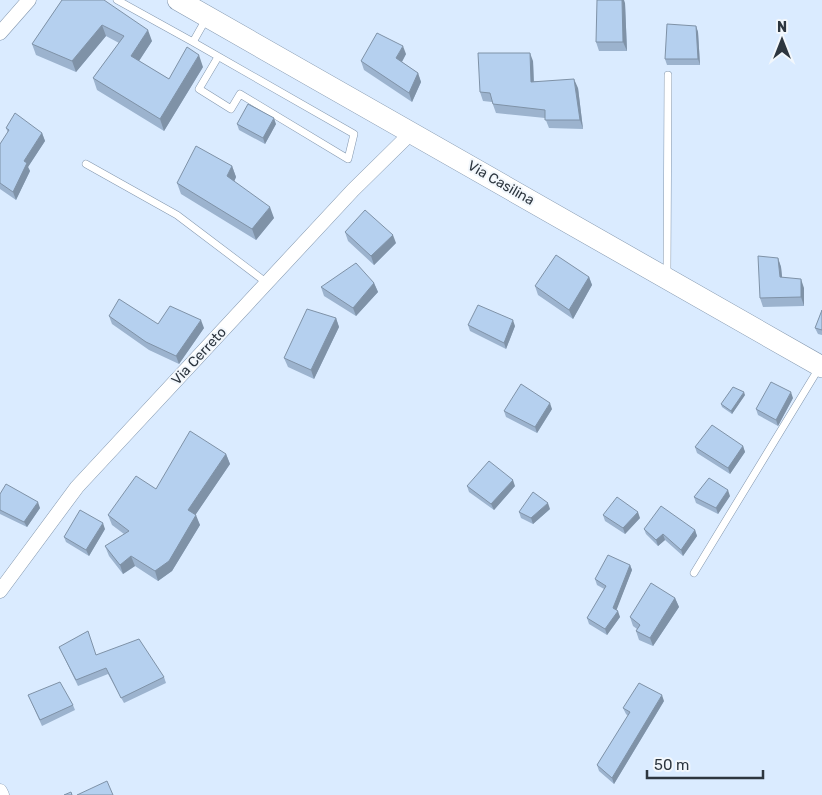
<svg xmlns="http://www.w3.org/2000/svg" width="822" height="795" font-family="Rubik,sans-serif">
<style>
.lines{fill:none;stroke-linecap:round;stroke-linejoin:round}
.service-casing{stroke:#8397ae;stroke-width:8}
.minor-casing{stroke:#8397ae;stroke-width:15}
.primary-casing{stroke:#8397ae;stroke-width:22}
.service{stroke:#fff;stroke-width:7}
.minor{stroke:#fff;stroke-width:14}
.primary{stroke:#fff;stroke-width:21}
.wall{fill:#9cb3ce}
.shaded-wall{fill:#7f92a7}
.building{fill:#b5d0ef;stroke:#7f92a7}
.labels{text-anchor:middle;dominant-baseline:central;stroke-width:4;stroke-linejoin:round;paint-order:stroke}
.street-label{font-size:14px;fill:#2d363f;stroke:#f2f7fc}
</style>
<rect width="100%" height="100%" fill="#daebff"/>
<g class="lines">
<defs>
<path id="service" d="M 117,0 L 193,42 L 206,19
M 193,42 L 354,134 L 348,159 L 240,94 L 231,109 L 199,89 L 218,57
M 86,164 L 177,215 L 267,283
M 667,274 L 668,75
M 694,573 L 819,368"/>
<path id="minor" d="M 0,33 L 29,0
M 0,591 L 77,487 L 353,190 L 412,132
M 0,791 L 2,795"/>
<path id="primary" d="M 178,0 L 822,367"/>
</defs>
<use href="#service" class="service-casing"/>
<use href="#minor" class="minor-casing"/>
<use href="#primary" class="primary-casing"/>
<use href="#service" class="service"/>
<use href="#minor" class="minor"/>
<use href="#primary" class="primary"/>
</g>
<path class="wall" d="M 62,0 L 152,41 L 139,61 L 169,79 L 203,67 L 164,131 L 97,90 L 93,78 L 119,43 L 106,36 L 76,72 L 36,55 L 32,44 Z
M 625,3 L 627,51 L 599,51 L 596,42 Z
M 696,26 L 698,32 L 700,65 L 667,65 L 665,59 Z
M 406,54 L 402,62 L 418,73 L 421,82 L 412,102 L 364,70 L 361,61 Z
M 533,61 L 534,81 L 578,88 L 583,129 L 549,128 L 545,118 L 496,113 L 492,102 L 483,101 L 480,92 Z
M 237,124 L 276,124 L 265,144 L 239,130 Z
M 6,128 L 42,133 L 45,141 L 28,167 L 30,171 L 16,200 L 0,189 L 0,144 L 8,133 Z
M 232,166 L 236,177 L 234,181 L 274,218 L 256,240 L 181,194 L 177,183 Z
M 345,232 L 396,243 L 374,265 L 348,241 Z
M 778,258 L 781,267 L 782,277 L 804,288 L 804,306 L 763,307 L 760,298 Z
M 589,277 L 592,285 L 573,319 L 538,295 L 535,286 Z
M 374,283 L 378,292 L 356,316 L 324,296 L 321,287 Z
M 822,310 L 822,335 L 818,334 L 815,328 Z
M 109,316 L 158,324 L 204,328 L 179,364 L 149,350 L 112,324 Z
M 336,318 L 339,327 L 314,379 L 288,367 L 284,358 Z
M 468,325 L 515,326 L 506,349 L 470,331 Z
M 745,395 L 732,414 L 722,407 L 721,404 Z
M 793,398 L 778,426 L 758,415 L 756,409 Z
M 552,409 L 537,433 L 506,417 L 504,411 Z
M 743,446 L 745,452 L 730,474 L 697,453 L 695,447 Z
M 226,454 L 230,464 L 195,515 L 200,525 L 172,571 L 158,581 L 135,566 L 123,574 L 109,556 L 105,546 L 124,534 L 112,525 L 108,515 L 156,489 Z
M 467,486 L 515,486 L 494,510 L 469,492 Z
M 0,494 L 40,508 L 27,527 L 0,514 Z
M 730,496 L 718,514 L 696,503 L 694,497 Z
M 550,509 L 533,524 L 521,518 L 519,512 Z
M 603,515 L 640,518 L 625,534 L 605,521 Z
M 105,529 L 89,556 L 66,542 L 64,537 Z
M 644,529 L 695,530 L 697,536 L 683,556 L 665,540 L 658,546 L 646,534 Z
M 630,565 L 632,570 L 616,610 L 620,617 L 607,635 L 589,624 L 587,618 L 604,589 L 597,585 L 595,579 Z
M 675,598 L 679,607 L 653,646 L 639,640 L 636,631 L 637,629 L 633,626 L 630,617 Z
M 59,647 L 96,655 L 164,677 L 166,683 L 124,703 L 108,674 L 78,686 Z
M 28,695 L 73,705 L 75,710 L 42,726 Z
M 664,701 L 614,784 L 599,771 L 597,765 L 628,716 L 626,714 L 623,708 Z"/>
<path class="shaded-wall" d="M 622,0 L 624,0 L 625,3 L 627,51 L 623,42 Z
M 102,25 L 106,36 L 76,72 L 72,61 Z
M 696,26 L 698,32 L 700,65 L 698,59 Z
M 148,30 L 152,41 L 135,67 L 131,56 Z
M 403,46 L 406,54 L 399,67 L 396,58 Z
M 530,53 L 533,61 L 534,90 L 531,82 Z
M 199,55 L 203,67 L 164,131 L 160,119 Z
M 418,73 L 421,82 L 412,102 L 409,93 Z
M 574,79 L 578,88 L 583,129 L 580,120 Z
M 274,118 L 276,124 L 265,144 L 263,138 Z
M 42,133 L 45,141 L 28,167 L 30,171 L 16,200 L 13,192 L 24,161 Z
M 232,166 L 236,177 L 232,187 L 227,176 Z
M 270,207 L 274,218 L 256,240 L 252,229 Z
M 393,235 L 396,243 L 374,265 L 371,256 Z
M 778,258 L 781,267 L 783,286 L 780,277 Z
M 589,277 L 592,285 L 573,319 L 569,310 Z
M 801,279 L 804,288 L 804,306 L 801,297 Z
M 374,283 L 378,292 L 356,316 L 353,308 Z
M 336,318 L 339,327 L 314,379 L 311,370 Z
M 201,320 L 204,328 L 179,364 L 176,356 Z
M 513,320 L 515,326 L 506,349 L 504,343 Z
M 744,392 L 745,395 L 732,414 L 731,411 Z
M 791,392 L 793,398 L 778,426 L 776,420 Z
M 550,403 L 552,409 L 537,433 L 535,427 Z
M 743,446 L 745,452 L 730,474 L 728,468 Z
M 226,454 L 230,464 L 192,520 L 188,510 Z
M 513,480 L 515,486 L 494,510 L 491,504 Z
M 728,490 L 730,496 L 718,514 L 716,508 Z
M 38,502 L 40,508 L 27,527 L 24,522 Z
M 548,503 L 550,509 L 533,524 L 531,518 Z
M 638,512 L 640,518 L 625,534 L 623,528 Z
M 196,515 L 200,525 L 172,571 L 158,581 L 155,571 Z
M 103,523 L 105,529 L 89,556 L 86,550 Z
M 695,530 L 697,536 L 683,556 L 681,550 Z
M 663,534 L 665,540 L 658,546 L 656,540 Z
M 131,556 L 135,566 L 123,574 L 120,565 Z
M 630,565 L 632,570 L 615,614 L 613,608 Z
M 675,598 L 679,607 L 653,646 L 650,638 Z
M 618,611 L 620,617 L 607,635 L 605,629 Z
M 662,695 L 664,701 L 614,784 L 612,778 Z"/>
<path class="building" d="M 62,0 L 104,0 L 148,30 L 131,56 L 169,79 L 187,47 L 199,55 L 160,119 L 93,78 L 124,36 L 102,25 L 72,61 L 32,44 Z
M 597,0 L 622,0 L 623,42 L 596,42 Z
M 667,24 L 696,26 L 698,59 L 665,59 Z
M 377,33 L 403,46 L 396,58 L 418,73 L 409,93 L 361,61 Z
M 478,53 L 530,53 L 531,82 L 574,79 L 580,120 L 545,120 L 545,110 L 493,104 L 490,93 L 480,92 Z
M 248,104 L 274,118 L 263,138 L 237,124 Z
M 15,113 L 42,133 L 24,161 L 27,163 L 13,192 L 0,183 L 0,144 L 9,130 L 6,128 Z
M 196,146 L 232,166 L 227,176 L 270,207 L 252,229 L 177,183 Z
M 365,210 L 393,235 L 371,256 L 345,232 Z
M 556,255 L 589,277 L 569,310 L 535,286 Z
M 758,256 L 778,258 L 780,277 L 801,279 L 801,297 L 760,298 Z
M 356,263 L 374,283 L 353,308 L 321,287 Z
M 119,299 L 158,324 L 170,306 L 201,320 L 176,356 L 146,342 L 109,316 Z
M 478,305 L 513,320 L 504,343 L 468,325 Z
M 307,309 L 336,318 L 311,370 L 284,358 Z
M 822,310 L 822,330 L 815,328 Z
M 771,382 L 791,392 L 776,420 L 756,409 Z
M 521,384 L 550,403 L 535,427 L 504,411 Z
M 733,387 L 744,392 L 731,411 L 721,404 Z
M 712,425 L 743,446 L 728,468 L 695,447 Z
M 190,431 L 226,454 L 188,510 L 196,515 L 169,561 L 155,571 L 131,556 L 120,565 L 105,546 L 129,531 L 108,515 L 136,476 L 156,489 Z
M 489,461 L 513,480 L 491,504 L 467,486 Z
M 709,478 L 728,490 L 716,508 L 694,497 Z
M 6,484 L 38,502 L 24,522 L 0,510 L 0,494 Z
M 533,492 L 548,503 L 531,518 L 519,512 Z
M 617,497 L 638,512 L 623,528 L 603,515 Z
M 661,506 L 695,530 L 681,550 L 663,534 L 656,540 L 644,529 Z
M 80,510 L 103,523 L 86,550 L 64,537 Z
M 608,555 L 630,565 L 613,608 L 618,611 L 605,629 L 587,618 L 606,586 L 595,579 Z
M 651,583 L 675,598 L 650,638 L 636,631 L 640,625 L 630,617 Z
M 88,631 L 96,655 L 139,639 L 164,677 L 121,698 L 106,668 L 76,680 L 59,647 Z
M 60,682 L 73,705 L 40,720 L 28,695 Z
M 639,683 L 662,695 L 612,778 L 597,765 L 630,712 L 623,708 Z
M 107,781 L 113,795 L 77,795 Z
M 71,792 L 72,795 L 64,795 Z"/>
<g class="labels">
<g class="street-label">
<text transform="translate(501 183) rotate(30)">Via Casilina</text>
<text transform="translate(199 356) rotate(-47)">Via Cerreto</text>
</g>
</g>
<g transform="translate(782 40)" stroke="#f2f7fc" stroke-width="4" paint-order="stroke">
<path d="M0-4L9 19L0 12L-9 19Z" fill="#2d363f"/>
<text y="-8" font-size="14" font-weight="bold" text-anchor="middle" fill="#2d363f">N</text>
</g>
<path d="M647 770v8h116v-8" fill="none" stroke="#2d363f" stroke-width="2.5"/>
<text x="654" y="770" font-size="15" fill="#2d363f" stroke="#f2f7fc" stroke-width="4" paint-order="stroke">50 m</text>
</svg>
